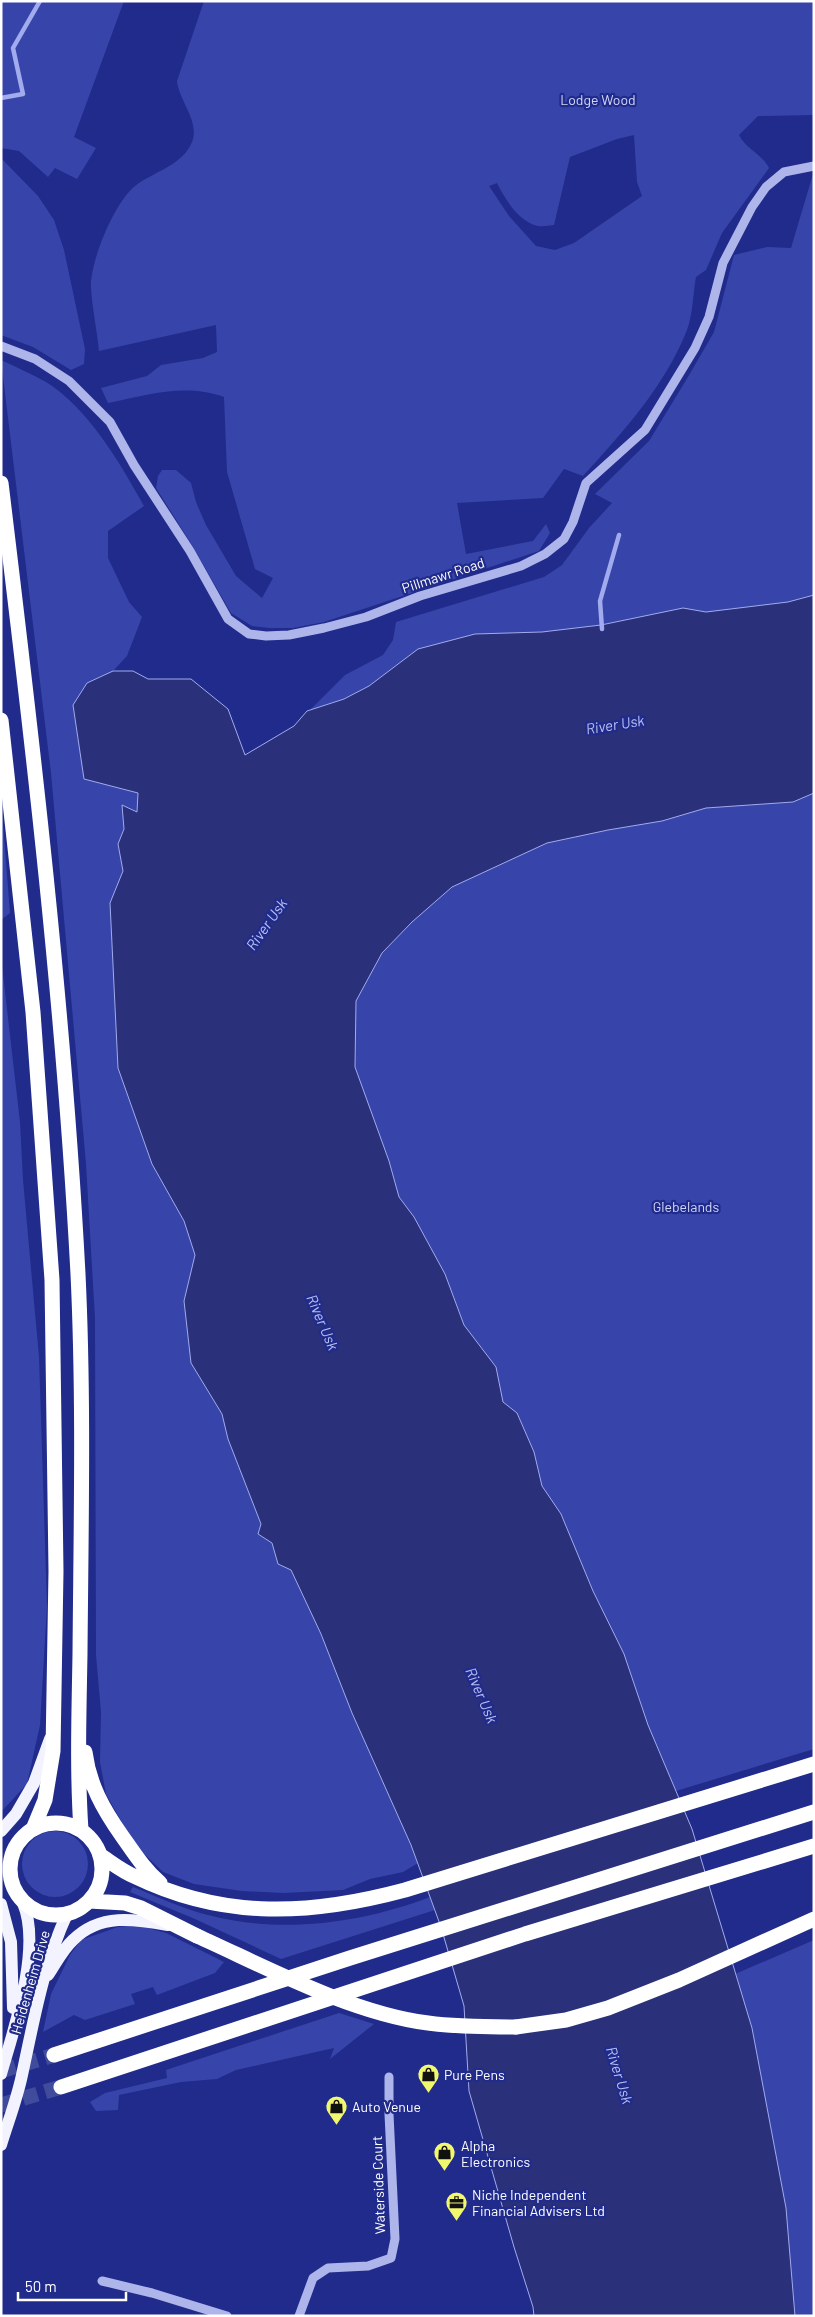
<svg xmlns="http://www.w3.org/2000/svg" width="815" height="2317" font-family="Barlow,sans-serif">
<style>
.green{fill:#3745aa;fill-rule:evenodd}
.water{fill:#2a317a;stroke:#a1abed}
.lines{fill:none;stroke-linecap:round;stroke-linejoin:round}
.stream{stroke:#a1abed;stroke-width:4.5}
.highway-tunnel{stroke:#414b9c;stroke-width:15;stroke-dasharray:15 8;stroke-linecap:butt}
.minor{stroke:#adb5eb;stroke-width:9}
.major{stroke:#f2f3fe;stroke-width:12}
.highway{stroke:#fff;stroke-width:15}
.highway-bridge{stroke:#fff;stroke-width:15}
.labels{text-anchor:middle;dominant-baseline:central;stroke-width:4.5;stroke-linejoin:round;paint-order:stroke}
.park-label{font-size:14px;fill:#d2d7f8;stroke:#202b8b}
.street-label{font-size:14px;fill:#fff;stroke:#202b8b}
.poi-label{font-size:14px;fill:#fff;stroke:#202b8b;text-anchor:start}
.water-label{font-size:15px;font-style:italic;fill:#b9c0f2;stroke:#202b8b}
</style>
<rect width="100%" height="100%" fill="#202b8b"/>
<path class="green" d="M 1,1 L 124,1 L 74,137 L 96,148 L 77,179 L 55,168 L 48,177 L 19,151 L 1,148 Z
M 204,1 L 814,1 L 814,115 L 758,116 L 739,135 C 746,149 762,154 769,168 L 722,233 L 706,270 L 696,277 C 693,293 693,314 687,330 C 665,386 623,432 583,476 L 564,469 L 543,498 L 457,503 L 466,554 L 533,541 L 546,524 L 550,533 L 539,551 L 324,622 L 293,628 L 269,628 L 252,626 L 231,613 L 192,545 L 156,488 L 158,476 L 162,470 L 176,470 L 191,483 L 196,502 L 206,525 L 236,576 L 262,598 L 273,578 L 255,569 L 227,472 L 224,397 C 184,383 148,395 108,403 L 101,388 L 147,376 L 161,365 L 203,358 L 217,352 L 216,325 L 99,351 C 97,330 92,308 91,287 C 90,261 116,197 139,183 C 157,171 183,164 192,142 C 200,121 179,101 177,81 ZM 634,135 L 637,182 L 642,196 L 574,243 L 555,250 L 536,246 L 509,216 L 489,186 L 497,183 C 505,199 519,222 538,226 C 543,227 550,225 554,225 L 570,157 L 617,139 Z
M 1,158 L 38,196 L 54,220 L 64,250 L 85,349 L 84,364 L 71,370 L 33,347 L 1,335 Z
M 813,174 L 814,631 L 138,799 L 137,812 L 542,1988 L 534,2316 L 533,2307 L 514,2247 L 469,2091 L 464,2006 L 435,1910 L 281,1959 L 195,1919 L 130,1892 L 133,1887 C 158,1897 185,1910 212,1916 C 283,1934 362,1923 430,1897 L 418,1863 L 403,1872 L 370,1879 L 343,1890 L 283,1893 L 242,1891 L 194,1884 L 163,1872 L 134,1844 L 106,1794 L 100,1762 L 101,1712 L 96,1655 L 95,1318 L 86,1164 L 51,773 L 1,360 C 16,367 32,374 46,382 C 89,409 120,463 144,506 L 108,531 L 108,558 L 129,602 L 142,617 L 127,656 L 113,671 L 133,671 L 148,679 L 191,679 L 228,709 L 245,755 L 294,726 L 345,675 L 383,655 L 393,640 L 396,622 L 544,577 L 562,565 L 589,528 L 612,503 L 595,494 L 649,441 L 688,377 L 714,332 L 734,255 L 767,247 L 791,248 Z
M 814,722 L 814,1749 L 676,1791 L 692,1829 L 735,1974 L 814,1940 L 814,2316 L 723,2316 L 288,954 Z
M 1,799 L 10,913 L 1,920 Z
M 1,957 L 20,1122 L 23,1180 L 39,1357 L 47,1606 L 40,1725 L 27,1784 L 1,1812 Z
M22 1864a33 33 0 1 1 66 0a33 33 0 1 1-66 0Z
M 137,1925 L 166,1933 L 224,1962 L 215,1973 L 157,1995 L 153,1987 L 131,1994 L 135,2004 L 85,2020 L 74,2015 L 43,2032 L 51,1994 L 70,1955 L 81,1940 L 118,1927 Z
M 339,2013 L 374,2024 L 330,2059 L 334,2048 L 236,2070 L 217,2079 L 181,2082 L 119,2095 L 118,2110 L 96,2111 L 90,2102 L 105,2093 L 167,2078 L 166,2070 Z"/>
<path class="water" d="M 814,595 L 814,793 L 793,802 L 706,808 L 662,821 L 608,830 L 547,843 L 452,887 L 412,922 L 382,953 L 356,1001 L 355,1067 L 389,1161 L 399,1197 L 414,1217 L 445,1274 L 464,1325 L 496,1367 L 503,1402 L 517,1413 L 534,1452 L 542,1486 L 561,1514 L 593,1591 L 624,1654 L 648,1725 L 692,1829 L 752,2028 L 786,2208 L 795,2316 L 534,2316 L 533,2307 L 514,2247 L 469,2091 L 464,2006 L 441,1927 L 411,1845 L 352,1713 L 321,1634 L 291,1570 L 278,1564 L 272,1543 L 258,1534 L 261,1524 L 228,1439 L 222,1414 L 191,1363 L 184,1301 L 195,1255 L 184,1221 L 152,1164 L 118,1068 L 110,903 L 123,871 L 118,844 L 124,829 L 122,805 L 137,812 L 138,793 L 84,779 L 73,705 L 87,683 L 113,671 L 133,671 L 148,679 L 191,679 L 228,709 L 245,755 L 294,726 L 307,711 L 344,699 L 369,686 L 418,649 L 475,634 L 542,632 L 601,625 L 683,608 L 706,612 L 788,602 Z"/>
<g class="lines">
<path class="stream" d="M 1,98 L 23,94 L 13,48 L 40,1
M 602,629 L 600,601 L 619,535"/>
<path class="highway-tunnel" d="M 1,2071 L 54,2055
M 1,2105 L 61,2087"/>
<path class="minor" d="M 1,346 L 35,359 L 69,381 L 110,422 L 134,465 L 190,551 L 228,619 L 249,634 L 266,636 L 289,635 L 324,628 L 366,617 L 420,596 L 521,566 L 545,554 L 564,539 L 573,522 L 586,483 L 645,430 L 695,348 L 709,317 L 723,263 L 752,207 L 766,187 L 784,172 L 814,166
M 102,2281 L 152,2293 L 227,2316
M 299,2316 L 313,2278 L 328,2268 L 368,2266 L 391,2258 L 395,2239 L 389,2114 L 389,2077"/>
<path class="major" d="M 1,1831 L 16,1814 L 34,1783 L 50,1739
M 1,1904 L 11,1942 L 13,2008
M 48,1975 C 56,1963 63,1949 73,1940 C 100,1913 135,1919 168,1925
M 1,2074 C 14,2029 42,1947 23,1903
M 1,2145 C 8,2122 17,2099 22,2075 C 34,2020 43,1966 67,1914"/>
<path class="highway" d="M 1,483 C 33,746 64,1009 78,1274 C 84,1400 81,1527 80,1654 C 79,1713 77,1771 81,1830
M 1,720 L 33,1012 L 52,1280 L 56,1571 L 53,1751 L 45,1800 L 33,1829
M 85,1752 C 89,1784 103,1809 122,1836 C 134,1853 144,1869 160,1883
M10 1869a46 46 0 1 1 92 0a46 46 0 1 1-92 0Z
M 100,1855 C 112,1863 123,1872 136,1877 C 225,1920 312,1915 405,1890 L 814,1764
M 89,1901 L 125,1903 L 141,1908 L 197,1936
M 516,2027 L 566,2020 L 608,2008 L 679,1980 L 814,1919
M 54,2055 L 350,1958 L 814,1812
M 61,2087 L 525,1934 L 814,1846"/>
<path class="highway-bridge" d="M 197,1936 C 268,1968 351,2013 428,2023 C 457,2027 487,2027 516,2027"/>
</g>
<defs>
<symbol id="shop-pin" viewBox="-11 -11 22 30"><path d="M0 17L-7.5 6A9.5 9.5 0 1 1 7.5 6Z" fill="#f2f86e" stroke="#202b8b"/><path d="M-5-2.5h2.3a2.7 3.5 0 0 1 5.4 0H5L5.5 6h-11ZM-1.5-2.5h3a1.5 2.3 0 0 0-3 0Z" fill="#111"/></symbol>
<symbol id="office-pin" viewBox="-11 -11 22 30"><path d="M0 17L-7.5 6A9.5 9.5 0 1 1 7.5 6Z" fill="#f2f86e" stroke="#202b8b"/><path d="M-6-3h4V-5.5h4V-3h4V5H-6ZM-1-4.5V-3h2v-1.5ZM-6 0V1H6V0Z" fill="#111"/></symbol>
</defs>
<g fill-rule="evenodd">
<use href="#shop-pin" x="416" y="2062" width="25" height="34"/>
<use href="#shop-pin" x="324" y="2094" width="25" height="34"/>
<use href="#shop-pin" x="432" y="2140" width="25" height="34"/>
<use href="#office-pin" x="444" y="2190" width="25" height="34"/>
</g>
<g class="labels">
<g class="park-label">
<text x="598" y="99">Lodge Wood</text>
<text x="686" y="1206">Glebelands</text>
</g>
<g class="street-label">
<text transform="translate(443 575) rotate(-18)">Pillmawr Road</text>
<text transform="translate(30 1982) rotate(-74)">Heidenheim Drive</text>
<text transform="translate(378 2185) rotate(-92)">Waterside Court</text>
</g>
<g class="poi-label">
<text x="444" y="2074">Pure Pens</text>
<text x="352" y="2106">Auto Venue</text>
<text x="461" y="2145">Alpha<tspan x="461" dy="16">Electronics</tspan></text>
<text x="472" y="2194">Niche Independent<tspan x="472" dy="16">Financial Advisers Ltd</tspan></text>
</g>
<g class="water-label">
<text transform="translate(615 724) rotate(-9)">River Usk</text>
<text transform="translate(266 924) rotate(-55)">River Usk</text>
<text transform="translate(323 1322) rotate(67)">River Usk</text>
<text transform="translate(482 1695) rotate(67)">River Usk</text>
<text transform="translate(620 2075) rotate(73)">River Usk</text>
</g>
</g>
<rect width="815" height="2317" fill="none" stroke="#ffffff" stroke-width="5"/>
<path d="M18 2292v8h108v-8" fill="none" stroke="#ffffff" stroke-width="2.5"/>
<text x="25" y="2292" font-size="15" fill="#ffffff" stroke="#202b8b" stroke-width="4" paint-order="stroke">50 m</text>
</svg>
